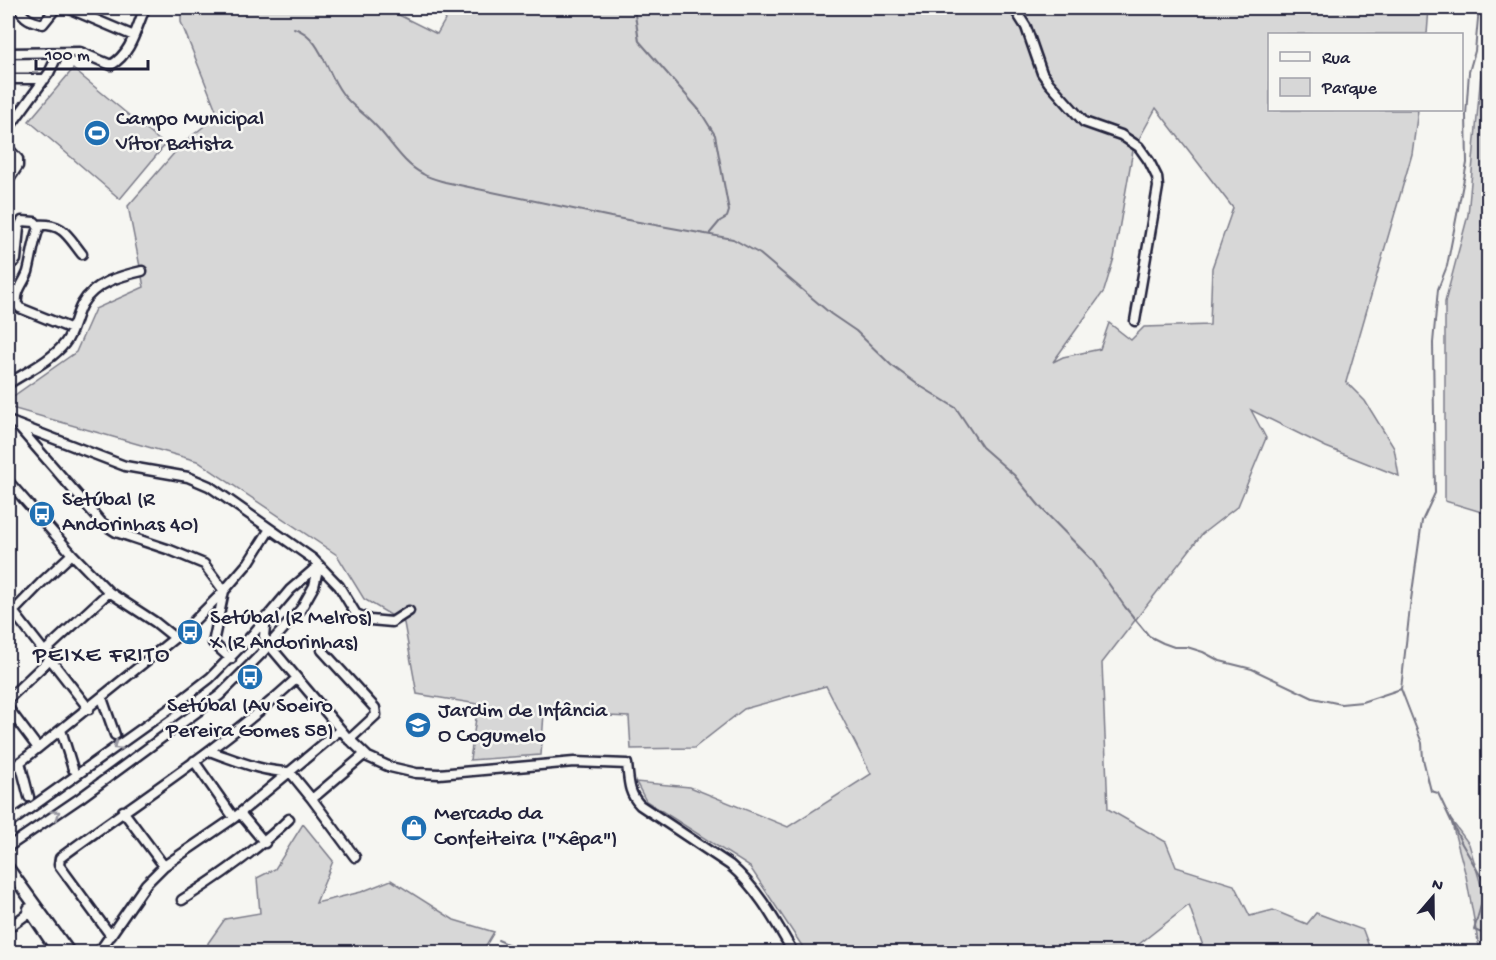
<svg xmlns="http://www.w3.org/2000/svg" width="1496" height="960" font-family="'Gochi Hand',sans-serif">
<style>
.green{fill:#d7d7d7;stroke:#7c7c89;stroke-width:1.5;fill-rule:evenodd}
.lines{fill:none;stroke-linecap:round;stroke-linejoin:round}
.stream{stroke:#757583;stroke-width:2}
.minor-casing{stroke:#22223b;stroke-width:13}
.major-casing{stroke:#22223b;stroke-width:15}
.minor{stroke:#f6f6f2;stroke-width:8}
.major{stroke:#f6f6f2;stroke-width:10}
.oneway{stroke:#9797a0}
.labels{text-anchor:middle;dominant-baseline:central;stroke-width:5;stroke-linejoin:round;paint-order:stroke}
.poi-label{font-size:22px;fill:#22223b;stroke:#f6f6f2;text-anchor:start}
.neighbourhood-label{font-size:24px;letter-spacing:1.5px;fill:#22223b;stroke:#f6f6f2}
</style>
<rect width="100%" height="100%" fill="#f6f6f2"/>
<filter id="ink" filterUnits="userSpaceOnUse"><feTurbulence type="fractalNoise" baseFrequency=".0167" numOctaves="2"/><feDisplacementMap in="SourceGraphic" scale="12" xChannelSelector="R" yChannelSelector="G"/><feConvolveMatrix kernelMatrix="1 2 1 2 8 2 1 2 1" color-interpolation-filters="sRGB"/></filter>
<g filter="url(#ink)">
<path class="green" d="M 181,8 L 385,8 L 437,34 L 452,8 L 1429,8 L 1427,34 L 1270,34 L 1270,110 L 1418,110 L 1412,154 L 1346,382 L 1365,401 L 1394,448 L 1399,476 L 1326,447 L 1251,410 L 1266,438 L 1238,506 L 1202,534 L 1102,663 L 1108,809 L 1166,842 L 1176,867 L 1234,885 L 1250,916 L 1273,910 L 1307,924 L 1316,913 L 1363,930 L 1371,952 L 1205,952 L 1189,905 L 1129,952 L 806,952 L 750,867 L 646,801 L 636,782 L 690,787 L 788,827 L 871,774 L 826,686 L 744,709 L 694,748 L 631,749 L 629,717 L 544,713 L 541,755 L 470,760 L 478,704 L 417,694 L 404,623 L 364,599 L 337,555 L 197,461 L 8,407 L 8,400 L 76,352 L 95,309 L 144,287 L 128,206 L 183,143 L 218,115 L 181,22 ZM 1156,108 L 1233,208 L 1212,268 L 1210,325 L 1144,327 L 1131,340 L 1109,323 L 1100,349 L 1063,357 L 1053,362 L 1104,291 L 1114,258 L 1133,150 Z
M 1487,8 L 1488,8 L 1488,514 L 1445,501 L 1445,302 L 1468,215 Z
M 73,69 L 165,145 L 120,199 L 29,121 Z
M 1451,820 L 1469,844 L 1488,909 L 1488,952 L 1480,952 L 1466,876 Z
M 303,824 L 333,861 L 316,903 L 361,892 L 391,880 L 454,920 L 494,932 L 482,952 L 208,952 L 208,943 L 225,919 L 260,913 L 257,878 L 275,869 Z"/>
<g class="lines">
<path class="stream" d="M 634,8 L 639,41 L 700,111 L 715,135 L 729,211 L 727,217 L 720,221 L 710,233
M 1479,8 L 1475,51 L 1469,72 L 1466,115 L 1467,163 L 1447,266 L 1438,289 L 1433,343 L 1435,493 L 1422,521 L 1410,607 L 1401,689 L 1422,743 L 1423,759 L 1431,791 L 1438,793 L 1462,844 L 1483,880 L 1482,902 L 1474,930 L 1482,933 L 1483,952
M 294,28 C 321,36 326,72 342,93 C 351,106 364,113 375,125 C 391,141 402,163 423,174 C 429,178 438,180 445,182 L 611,217 L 733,239 L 760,254 L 831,314 L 856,331 L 891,365 L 917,384 L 956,408 L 982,447 L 1014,475 L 1042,509 L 1092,560 L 1125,607 L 1149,636 L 1163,643 L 1174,647 L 1187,647 L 1203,652 L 1220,661 L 1252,669 L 1313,698 L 1341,704 L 1362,702 L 1401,689
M 498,940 L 526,952"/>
<defs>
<path id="minor" d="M 19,8 C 24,19 31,21 43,24 L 56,8
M 68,8 L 134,36
M 1014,8 L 1026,27 L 1042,73 L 1049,83 L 1084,122 L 1121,135 L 1139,147 L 1149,161 L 1157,177 L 1158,187 L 1135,321
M 8,53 L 80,52 L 111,65 C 132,53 136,28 145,8
M 8,79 L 45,79
M 8,129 L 49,73 L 58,54
M 8,148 L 18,159 L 18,166 L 8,181
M 37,225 C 63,223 67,235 82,254
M 8,266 L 16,260 L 19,227 L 22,221 L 35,222 L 39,228 C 33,243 32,257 28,272 C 24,283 15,291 17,304 L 20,308 L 72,329
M 8,384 C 26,372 51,361 65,343 C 74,332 75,316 82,304 C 94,283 120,276 142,271
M 8,421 L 125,466 L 188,477 L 209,486 L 313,559 L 339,586 L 356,614 L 370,620 L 392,622 L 409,611
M 16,424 L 102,523 L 116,532 L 170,550 L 204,564 L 224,591 L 213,643 L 231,659
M 8,481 L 72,554 L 109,592 L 155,622 L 175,638
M 8,605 L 89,709
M 8,617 L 42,582 L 72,554
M 266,617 L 264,636 L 269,645 L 347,737 L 368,757 L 390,767 L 416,773 L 439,774 L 574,762 L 627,764 C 629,780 628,793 640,805 L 730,865 C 758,889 775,921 793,952
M 322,650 L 375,708 L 376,715 L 349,740
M 44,652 L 109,592
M 102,698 L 115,735
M 8,699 L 50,659
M 8,708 L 38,748
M 61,730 L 73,769
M 209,751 C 236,760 261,772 290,772
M 194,761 L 234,818
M 20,762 L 29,797
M 8,772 L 186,629 L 224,591 L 249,562 L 270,529
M 290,772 L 312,799 L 365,754
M 312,799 L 355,857
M 123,811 L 164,866
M 240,813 L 265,843
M 8,824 L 175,705 L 210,678 L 252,635 L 290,590 L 319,565
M 8,847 L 80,798 L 220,695 L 261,654 L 301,609 L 314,586 L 319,565
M 182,900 C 220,876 256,851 289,819
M 8,928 L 30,912
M 111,936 L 59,865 L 60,858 C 140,799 225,745 297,678
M 99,952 L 146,884 L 164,866 L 234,818 L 340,730"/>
<path id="major" d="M 8,868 L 69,952
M 29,909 L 58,952"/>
</defs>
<use href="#minor" class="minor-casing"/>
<use href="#major" class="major-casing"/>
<use href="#minor" class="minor"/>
<use href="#major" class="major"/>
</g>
<defs><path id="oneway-chevron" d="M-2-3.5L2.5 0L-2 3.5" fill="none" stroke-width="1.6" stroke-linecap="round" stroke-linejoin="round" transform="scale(1.5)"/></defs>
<g class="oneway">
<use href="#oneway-chevron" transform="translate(117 746) rotate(145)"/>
<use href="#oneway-chevron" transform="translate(56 814) rotate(-35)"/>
</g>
</g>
<defs>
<symbol id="stadium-disc" viewBox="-11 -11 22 22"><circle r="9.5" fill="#1f6fb2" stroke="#f6f6f2"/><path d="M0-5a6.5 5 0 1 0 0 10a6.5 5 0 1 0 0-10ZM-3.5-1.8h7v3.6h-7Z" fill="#fff"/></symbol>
<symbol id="bus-disc" viewBox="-11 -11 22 22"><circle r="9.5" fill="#1f6fb2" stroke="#f6f6f2"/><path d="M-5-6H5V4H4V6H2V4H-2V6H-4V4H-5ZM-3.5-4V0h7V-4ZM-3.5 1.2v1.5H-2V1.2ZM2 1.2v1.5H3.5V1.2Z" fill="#fff"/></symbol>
<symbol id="school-disc" viewBox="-11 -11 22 22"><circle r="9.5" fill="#1f6fb2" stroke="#f6f6f2"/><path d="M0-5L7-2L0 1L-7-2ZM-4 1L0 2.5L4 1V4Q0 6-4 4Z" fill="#fff"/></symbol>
<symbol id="shop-disc" viewBox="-11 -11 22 22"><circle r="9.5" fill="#1f6fb2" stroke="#f6f6f2"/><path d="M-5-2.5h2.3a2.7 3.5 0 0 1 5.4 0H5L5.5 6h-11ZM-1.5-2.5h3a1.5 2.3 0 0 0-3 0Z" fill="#fff"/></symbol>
</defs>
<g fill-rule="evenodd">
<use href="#stadium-disc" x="82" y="118" width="30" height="30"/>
<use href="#bus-disc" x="27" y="499" width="30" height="30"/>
<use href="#bus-disc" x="175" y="617" width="30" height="30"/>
<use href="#bus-disc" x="235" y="662" width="30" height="30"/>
<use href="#school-disc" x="403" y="710" width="30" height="30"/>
<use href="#shop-disc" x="399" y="813" width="30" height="30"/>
</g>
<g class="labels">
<g class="poi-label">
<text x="116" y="120">Campo Municipal<tspan x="116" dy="25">Vítor Batista</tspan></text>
<text x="62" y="501">Setúbal (R<tspan x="62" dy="25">Andorinhas 40)</tspan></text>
<text x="210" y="619">Setúbal (R Melros)<tspan x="210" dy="25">X (R Andorinhas)</tspan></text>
<text x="250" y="707" text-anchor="middle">Setúbal (Av Soeiro<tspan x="250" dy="25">Pereira Gomes 58)</tspan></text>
<text x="438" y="712">Jardim de Infância<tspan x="438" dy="25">O Cogumelo</tspan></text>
<text x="434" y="815">Mercado da<tspan x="434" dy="25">Confeiteira ("Xêpa")</tspan></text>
</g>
<g class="neighbourhood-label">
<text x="102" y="656">PEIXE FRITO</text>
</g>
</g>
<rect width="1496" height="960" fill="none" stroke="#f6f6f2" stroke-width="30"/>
<rect x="15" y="15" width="1466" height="930" fill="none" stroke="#22223b" stroke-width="2" filter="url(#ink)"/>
<rect x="1268" y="33" width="195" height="78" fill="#f6f6f2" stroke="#a1a1a9" stroke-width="1.5"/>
<rect x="1280" y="52" width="30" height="9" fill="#f6f6f2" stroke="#a1a1a9" stroke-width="1.5"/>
<text x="1322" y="63" font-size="18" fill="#22223b">Rua</text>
<rect x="1280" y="78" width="30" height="18" fill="#d7d7d7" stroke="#a1a1a9" stroke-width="1.5"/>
<text x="1322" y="93" font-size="18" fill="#22223b">Parque</text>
<g transform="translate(1433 897) rotate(20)" stroke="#f6f6f2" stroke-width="4.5" paint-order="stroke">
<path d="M0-4.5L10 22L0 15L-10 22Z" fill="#22223b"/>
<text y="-9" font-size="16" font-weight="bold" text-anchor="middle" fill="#22223b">N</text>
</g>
<path d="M36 60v9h112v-9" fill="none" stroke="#22223b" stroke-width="3"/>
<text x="45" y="60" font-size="18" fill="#22223b" stroke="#f6f6f2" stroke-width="4.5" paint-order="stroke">100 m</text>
</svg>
